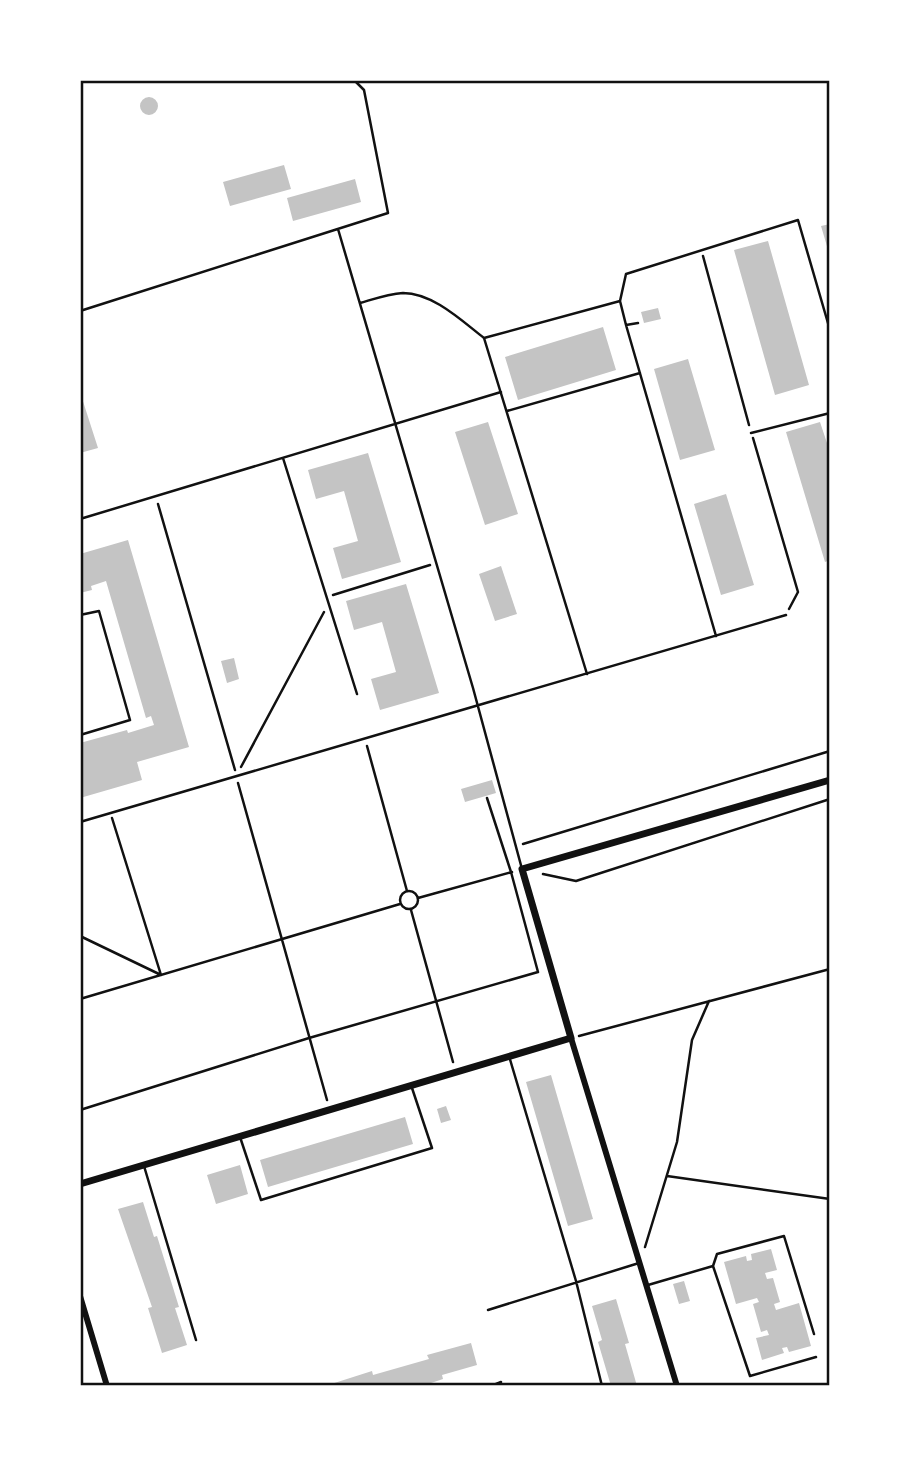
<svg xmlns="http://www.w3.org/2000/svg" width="910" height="1466" font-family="'Sofia Sans Condensed',sans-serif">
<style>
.building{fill:#c4c4c4}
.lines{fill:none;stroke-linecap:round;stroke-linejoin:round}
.path{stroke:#111;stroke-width:2.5}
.service{stroke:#111;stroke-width:2.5}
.minor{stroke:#111;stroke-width:6}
.tertiary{stroke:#111;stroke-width:7}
.neatline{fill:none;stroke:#111;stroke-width:2.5}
</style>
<rect width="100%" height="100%" fill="#fff"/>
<path class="building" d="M140 106a9 9 0 1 1 18 0a9 9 0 1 1-18 0Z
M 284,165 L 291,189 L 230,206 L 223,182 Z
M 355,179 L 361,202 L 293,221 L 287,198 Z
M 830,224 L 830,253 L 829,253 L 821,226 Z
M 768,241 L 809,385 L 775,395 L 734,250 Z
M 658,308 L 661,319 L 644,323 L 641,312 Z
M 603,327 L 616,370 L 518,400 L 505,357 Z
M 688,359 L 715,450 L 680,460 L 654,369 Z
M 80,392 L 98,448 L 80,453 Z
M 488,422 L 518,514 L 485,525 L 455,432 Z
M 820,422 L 830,452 L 830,560 L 825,562 L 786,432 Z
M 368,453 L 401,562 L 342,579 L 333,548 L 358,541 L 344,491 L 316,499 L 308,470 Z
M 726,494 L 754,585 L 721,595 L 694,504 Z
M 128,540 L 189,747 L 137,762 L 142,780 L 80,798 L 80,743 L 127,730 L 128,733 L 154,725 L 151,716 L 146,718 L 106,581 L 91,586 L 92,590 L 80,593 L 80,554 Z
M 501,566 L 517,614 L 495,621 L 479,574 Z
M 406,584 L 439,693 L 380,710 L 371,679 L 396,672 L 382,622 L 354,630 L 346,601 Z
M 234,658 L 239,679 L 227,683 L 221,661 Z
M 492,780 L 496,793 L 465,802 L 461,789 Z
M 551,1075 L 593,1219 L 568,1226 L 526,1082 Z
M 446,1106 L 451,1120 L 441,1123 L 437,1109 Z
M 405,1117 L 413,1144 L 268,1187 L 260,1160 Z
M 240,1165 L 248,1194 L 216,1204 L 207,1175 Z
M 143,1202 L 154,1237 L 157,1236 L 179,1307 L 175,1308 L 187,1345 L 162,1353 L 148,1308 L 152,1307 L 118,1209 Z
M 771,1249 L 777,1270 L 765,1273 L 767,1279 L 773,1278 L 780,1302 L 774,1304 L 776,1310 L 799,1303 L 811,1346 L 789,1352 L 787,1347 L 782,1348 L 784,1353 L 762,1360 L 756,1338 L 769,1335 L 767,1330 L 761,1332 L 753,1304 L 759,1302 L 757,1298 L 736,1304 L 724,1262 L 746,1256 L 747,1261 L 752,1260 L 751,1254 Z
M 684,1281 L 690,1301 L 679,1304 L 673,1284 Z
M 616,1299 L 629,1343 L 625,1344 L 637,1386 L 611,1386 L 598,1342 L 602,1340 L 592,1306 Z
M 471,1343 L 477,1365 L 442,1375 L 443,1379 L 422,1386 L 325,1386 L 372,1371 L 373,1375 L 429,1359 L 427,1355 Z"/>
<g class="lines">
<path class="path" d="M 703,256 L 749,425
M 753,438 L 798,592 L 789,609
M 158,504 L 235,770
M 333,595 L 430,565
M 367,746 L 407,891
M 241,767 L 324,612
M 238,783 L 327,1100
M 112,818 L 161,975
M 523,844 L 830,751
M 543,874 L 576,881 L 830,799
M400 900a9 9 0 1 1 18 0a9 9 0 1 1-18 0Z
M 418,898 L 512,872
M 411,910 L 453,1062
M 80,936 L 159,974
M 80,999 L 400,904
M 579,1036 L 830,969
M 80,1110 L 309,1038 L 538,972 L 511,872 L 487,798
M 667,1176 L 830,1199
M 645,1247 L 677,1142 L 692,1040 L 709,1001"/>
<path class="service" d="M 338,229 L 473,688 L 522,869
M 620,301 L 626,274 L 798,220 L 830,330
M 360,303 C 374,299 388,294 403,293 C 433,293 462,321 484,338 L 620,301 L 626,325 L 638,323
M 80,311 L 388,213 L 364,90 L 354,80
M 626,325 L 716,636
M 484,338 L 587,674
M 507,411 L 640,373
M 751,433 L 830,413
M 283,458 L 357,694
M 80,519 L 501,392
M 80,615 L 99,611 L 130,720 L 80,735
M 80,822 L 786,615
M 509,1056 L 576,1281 L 602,1386
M 240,1137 L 261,1200 L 432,1148 L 412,1088
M 144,1166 L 196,1340
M 713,1266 L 717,1254 L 784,1236 L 814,1334
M 648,1285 L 713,1266 L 750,1376 L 816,1357
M 488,1310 L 639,1263
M 491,1386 L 501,1382"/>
<path class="minor" d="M 571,1038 L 677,1386
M 80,1296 L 107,1386"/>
<path class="tertiary" d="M 80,1184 L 571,1038 L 522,869 L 830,780"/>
</g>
<rect width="910" height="1466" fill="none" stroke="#ffffff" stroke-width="164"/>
<rect x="82" y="82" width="746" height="1302" class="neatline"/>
</svg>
